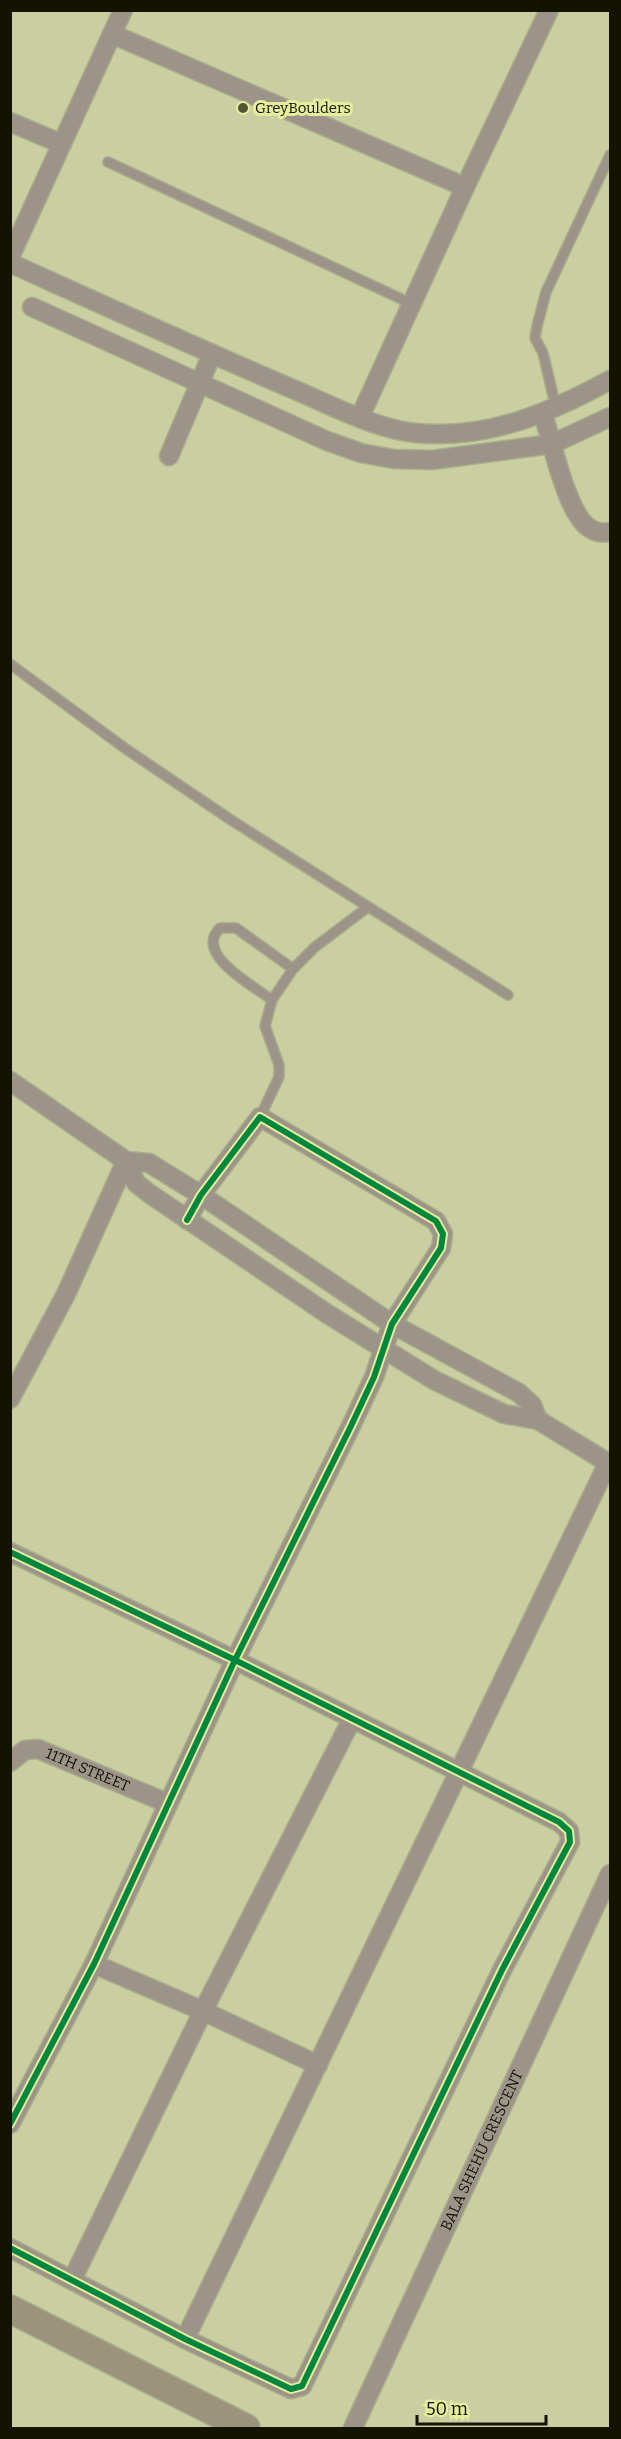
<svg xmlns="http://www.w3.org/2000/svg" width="621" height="2439" font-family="Bitter,serif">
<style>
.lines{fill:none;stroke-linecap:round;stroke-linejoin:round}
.service-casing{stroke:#aaae8b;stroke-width:12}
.minor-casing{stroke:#aaae8b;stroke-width:21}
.primary-casing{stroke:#aaae8b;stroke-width:30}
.service{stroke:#9c9488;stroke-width:9}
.minor{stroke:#9c9488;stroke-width:18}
.primary{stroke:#9a947d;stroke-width:27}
.cycleway-casing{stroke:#e6ee9d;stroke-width:10}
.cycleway{stroke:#00873e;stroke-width:6}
.poi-dot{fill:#535539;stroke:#e6ee9d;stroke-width:2}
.labels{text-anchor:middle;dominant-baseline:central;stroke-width:6;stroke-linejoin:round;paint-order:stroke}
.poi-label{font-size:15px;fill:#131400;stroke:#e6ee9d;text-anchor:start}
.street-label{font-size:15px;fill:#131400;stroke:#e6ee9d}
</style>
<rect width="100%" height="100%" fill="#cacfa2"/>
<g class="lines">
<defs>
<path id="service" d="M 108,162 L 412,304
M 556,408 L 543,353 L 535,338 L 537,326 L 546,292 L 610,155
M 10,664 L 126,749 L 231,820 L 508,995
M 272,1000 C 254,986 193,954 220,928 L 236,928 L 293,969
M 260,1117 L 279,1077 L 279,1065 L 265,1026 L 272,1000 L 293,969 L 315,947 L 368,907"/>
<g id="minor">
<path d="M 112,34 L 465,187"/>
<path d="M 10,122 L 62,144"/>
<path d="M 10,257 L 123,10"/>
<path d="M 10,263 C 103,305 195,347 288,387 C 327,403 374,429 416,433 C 487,440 550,413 610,380"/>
<path d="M 32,307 L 327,441 L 361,453 L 394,459 L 432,460 L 552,444 L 610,417"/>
<path d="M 543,414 C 552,441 566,511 588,527 C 596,533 602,533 610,532"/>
<path d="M 360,417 L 465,187 L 549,10"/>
<path d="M 169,456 L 212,354"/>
<path d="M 10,1081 L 126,1161 L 149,1163 L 201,1195 L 392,1324 L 519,1393 L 532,1405 L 538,1420"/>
<path d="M 126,1161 L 136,1183 L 150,1194 L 326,1313 L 434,1380 L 504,1414 L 538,1420 L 610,1464"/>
<path d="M 10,1399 L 66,1294 L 126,1161"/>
<path d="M 10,1552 L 235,1660 L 559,1822 L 569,1831 L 570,1842 L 502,1970 L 302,2386 L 291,2389 L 185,2339 L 10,2248"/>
<path id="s1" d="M 10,1762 L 25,1750 L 38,1749 L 167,1803"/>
<path d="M 94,1964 L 203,2011 L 318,2065"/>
<path d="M 10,2124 L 94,1964 L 235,1660 L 351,1426 L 374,1377 L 392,1324 L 441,1248 L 443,1234 L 436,1221 L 260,1117 L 201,1195 L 187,1220"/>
<path d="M 72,2280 L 203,2011 L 352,1719"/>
<path d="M 185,2339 L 608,1463"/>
<path id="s2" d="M 353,2428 L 610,1874"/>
</g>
<path id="primary" d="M 10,2309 L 246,2428"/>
</defs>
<use href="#service" class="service-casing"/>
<use href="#minor" class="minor-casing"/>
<use href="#primary" class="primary-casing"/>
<use href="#service" class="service"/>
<use href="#minor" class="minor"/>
<use href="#primary" class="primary"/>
<defs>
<path id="cycleway" d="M 10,1552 L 235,1660 L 559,1822 L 569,1831 L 570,1842 L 502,1970 L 302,2386 L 291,2389 L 185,2339 L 10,2248
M 10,2124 L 94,1964 L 235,1660 L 351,1426 L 374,1377 L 392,1324 L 441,1248 L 443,1234 L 436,1221 L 260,1117 L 201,1195 L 187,1220"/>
</defs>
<use href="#cycleway" class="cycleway-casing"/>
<use href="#cycleway" class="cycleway"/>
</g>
<circle class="poi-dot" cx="243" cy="108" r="6"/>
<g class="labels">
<g class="poi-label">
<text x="255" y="108">GreyBoulders</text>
</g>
<g class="street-label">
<text stroke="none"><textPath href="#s1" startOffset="86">11TH STREET</textPath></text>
<text stroke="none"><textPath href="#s2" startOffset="306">BALA SHEHU CRESCENT</textPath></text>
</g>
</g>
<rect width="621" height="2439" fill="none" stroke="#131400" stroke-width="24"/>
<path d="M417 2415v9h129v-9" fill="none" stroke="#131400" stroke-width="3"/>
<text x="426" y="2415" font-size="18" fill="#131400" stroke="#e6ee9d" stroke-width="4.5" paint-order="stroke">50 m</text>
</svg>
